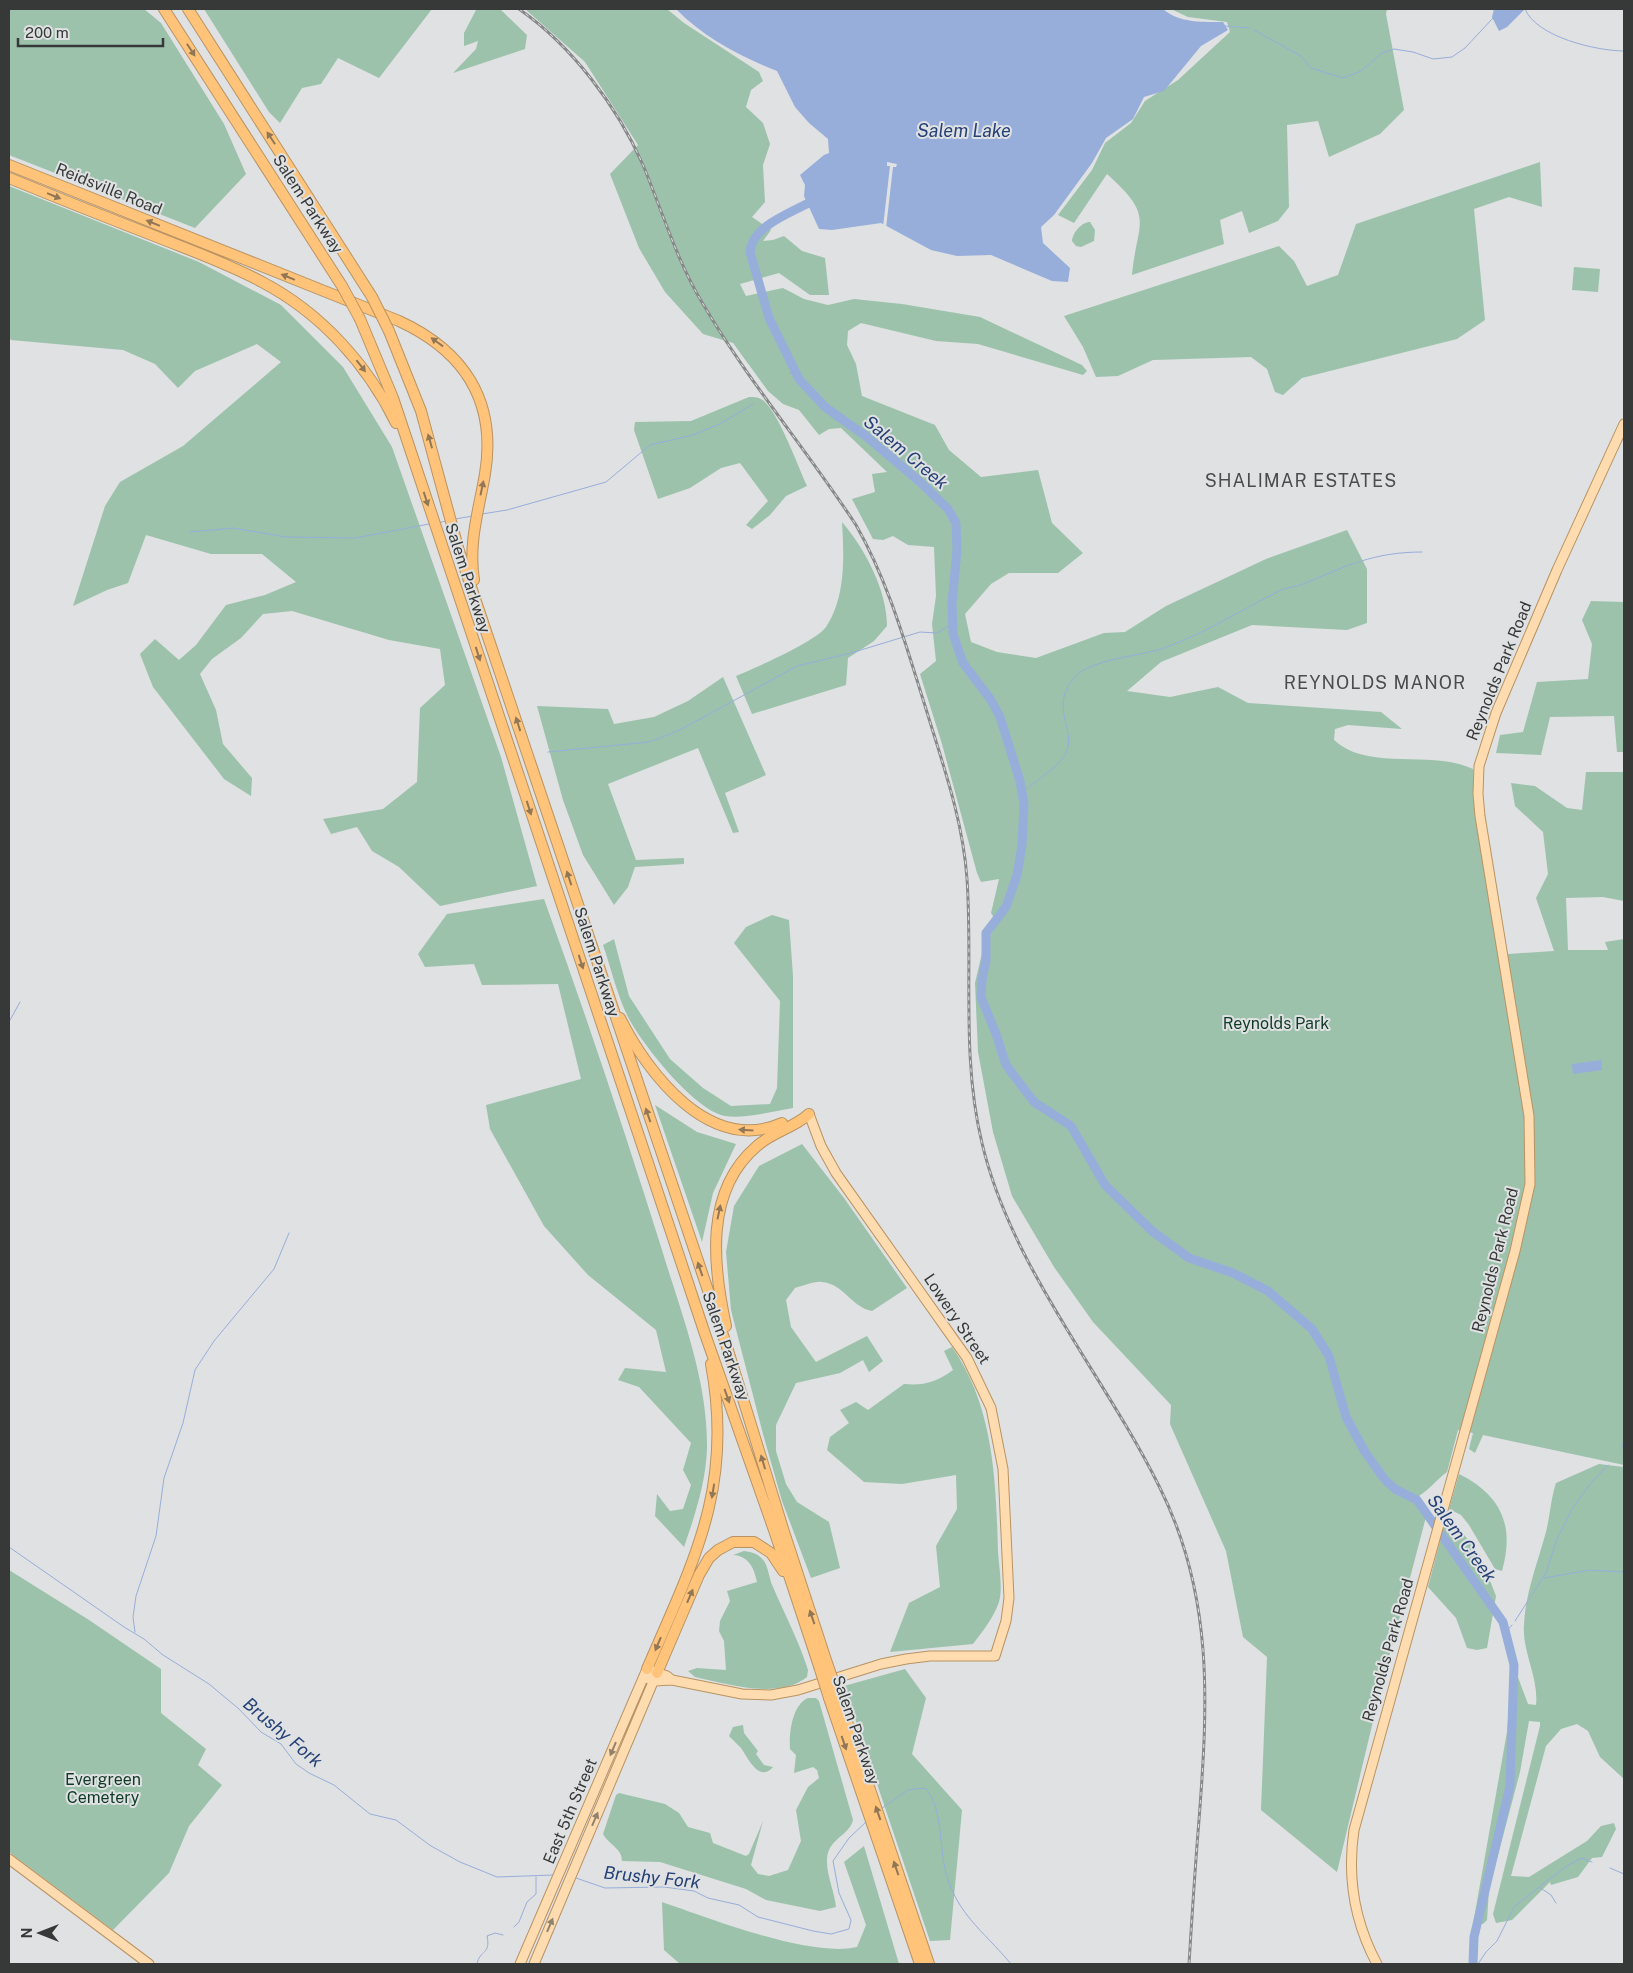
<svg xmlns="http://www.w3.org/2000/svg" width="1633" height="1973" font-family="'Public Sans',sans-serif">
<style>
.green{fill:#9cc2ac}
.water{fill:#97aeda}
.pier{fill:#dfe1e2}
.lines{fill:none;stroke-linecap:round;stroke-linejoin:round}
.stream{stroke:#97aeda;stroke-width:1}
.river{stroke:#97aeda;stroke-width:9}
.major-casing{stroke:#b99363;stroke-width:11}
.highway-casing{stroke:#b99363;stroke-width:12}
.major{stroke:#ffdcaf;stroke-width:9}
.highway{stroke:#ffc47a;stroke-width:10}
.rail-casing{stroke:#878989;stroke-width:3}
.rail{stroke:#dfe1e2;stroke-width:1;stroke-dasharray:4;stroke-linecap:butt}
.highway-bridge-casing{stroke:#b99363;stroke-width:12;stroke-linecap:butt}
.highway-bridge{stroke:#ffc47a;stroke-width:10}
.oneway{fill:#917756}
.oneway2{fill:#91826e}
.labels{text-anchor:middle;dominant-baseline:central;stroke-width:4;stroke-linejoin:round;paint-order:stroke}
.street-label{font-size:16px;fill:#373838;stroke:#dfe1e2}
.park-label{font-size:16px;fill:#0f3a27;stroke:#dfe1e2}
.water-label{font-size:18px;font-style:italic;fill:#264177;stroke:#dfe1e2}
.neighbourhood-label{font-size:18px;letter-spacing:1px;fill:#4a4c4d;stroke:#dfe1e2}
</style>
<rect width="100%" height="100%" fill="#dfe1e2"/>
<path class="green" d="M 9,9 L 144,9 L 161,23 L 224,124 L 246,174 L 195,228 L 9,155 Z
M 204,9 L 432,9 L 379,78 L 338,58 L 321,84 L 302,88 L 280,123 L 269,112 Z
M 473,9 L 500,9 L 527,35 L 525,49 L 453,73 L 476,49 L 478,41 L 464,46 L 464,33 L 476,10 Z
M 525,9 L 667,9 L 684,23 L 759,72 L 763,81 L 751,90 L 746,107 L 763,123 L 770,144 L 763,165 L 765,202 L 752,217 L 771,230 L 763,241 L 773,240 L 784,236 L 802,251 L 825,258 L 829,295 L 810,295 L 779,273 L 740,284 L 746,296 L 783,288 L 804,299 L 828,305 L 854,299 L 902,304 L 980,317 L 1082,365 L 1087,371 L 1083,375 L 978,344 L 936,341 L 861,323 L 848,331 L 847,345 L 856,364 L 862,396 L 935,425 L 949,450 L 981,477 L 1038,470 L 1052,523 L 1083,553 L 1058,573 L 1009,573 L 991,584 L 965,614 L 971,642 L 997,652 L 1036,658 L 1104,633 L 1125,632 L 1166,606 L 1266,559 L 1347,530 L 1367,569 L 1367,623 L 1347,630 L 1252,625 L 1161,662 L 1127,691 L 1170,697 L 1218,687 L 1248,703 L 1381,712 L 1402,729 L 1348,725 L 1335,729 L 1334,740 C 1368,772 1431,749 1473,769 L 1475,809 L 1500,958 L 1509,954 L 1554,951 L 1536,898 L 1548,874 L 1543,832 L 1515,806 L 1511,783 L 1535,786 L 1567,808 L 1582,810 L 1586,772 L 1624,772 L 1624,901 L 1603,897 L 1566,898 L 1568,950 L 1608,950 L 1605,942 L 1624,939 L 1624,1465 L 1483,1435 L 1475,1453 L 1469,1449 L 1473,1433 L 1458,1430 L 1447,1472 C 1436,1480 1430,1489 1419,1496 L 1426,1517 L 1380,1692 L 1337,1872 L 1261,1810 L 1267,1657 L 1243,1637 L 1226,1551 L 1170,1424 L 1171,1405 L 1093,1322 L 1054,1267 L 1012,1196 L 993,1132 L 978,1052 L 975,983 L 983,949 L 997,922 L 991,913 L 999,879 L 981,882 L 977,873 L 942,744 L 920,674 L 936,661 L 932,624 L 936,596 L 934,547 L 908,545 L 893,536 L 883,540 L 873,539 L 852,499 L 875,492 L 872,474 L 887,472 L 841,428 L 829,429 L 819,435 L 799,410 L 783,404 L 768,391 L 733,343 L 703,334 L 665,292 L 639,248 L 610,174 L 638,145 L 585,62 Z
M 1171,9 L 1387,9 L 1386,14 L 1404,110 L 1380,134 L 1329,157 L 1318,121 L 1287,125 L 1289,207 L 1278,221 L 1249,233 L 1242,211 L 1220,220 L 1224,244 L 1132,275 C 1137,220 1156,218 1107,174 L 1074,223 L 1058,215 L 1092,170 L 1105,143 L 1131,123 L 1145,101 L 1178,80 L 1230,32 L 1227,22 L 1188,17 Z
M 1540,162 L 1542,207 L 1509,197 L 1474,209 L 1485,320 L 1457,339 L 1302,378 L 1283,395 L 1275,392 L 1267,369 L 1251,357 L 1153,360 L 1118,376 L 1096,377 L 1083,347 L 1064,316 L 1279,246 L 1294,261 L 1307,286 L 1338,275 L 1356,224 Z
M 9,186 L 199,262 L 281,305 L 343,367 L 392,447 L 501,757 L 537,886 L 440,906 L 399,867 L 372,851 L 357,827 L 331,834 L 323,819 L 383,809 L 417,782 L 420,708 L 445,685 L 440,649 L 389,640 L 292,611 L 263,614 L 241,638 L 212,659 L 200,674 L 216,710 L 223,744 L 252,778 L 251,796 L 224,779 L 153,687 L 140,654 L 155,639 L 179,660 L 196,645 L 226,605 L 265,595 L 296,582 L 262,554 L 211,554 L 146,535 L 128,583 L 107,590 L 73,606 L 105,506 L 120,482 L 183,446 L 281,362 L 257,344 L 195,371 L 178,388 L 155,364 L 123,350 L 11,340 L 9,337 Z
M 1090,222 L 1095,230 L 1094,241 L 1081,247 L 1076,246 L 1072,241 C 1073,232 1082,222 1090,222 Z
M 1574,267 L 1600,269 L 1598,292 L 1572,290 Z
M 749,397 C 755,397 759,397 764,401 C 780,416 797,464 807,486 L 786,496 L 770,515 L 752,529 L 746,525 L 768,501 L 740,463 L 721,468 L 690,488 L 658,499 L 634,430 L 635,422 L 691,421 Z
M 842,522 C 865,549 887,590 887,626 L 874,641 L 848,658 L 846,685 L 752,714 L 736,676 C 755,668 815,642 826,627 C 846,597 844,556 842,522 Z
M 1591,601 L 1624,602 L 1624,752 L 1617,752 L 1614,716 L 1550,717 L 1541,755 L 1496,753 L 1500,735 L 1523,732 L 1537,682 L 1588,679 L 1592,644 L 1582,620 Z
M 723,677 L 766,775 L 725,793 L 739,832 L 733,833 L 698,748 L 608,784 L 636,860 L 684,858 L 684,864 L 635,867 L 628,887 L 614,905 L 583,855 L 563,800 L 537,706 L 608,709 L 614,724 L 654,717 L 688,701 Z
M 544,899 C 586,1015 625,1132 662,1250 C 681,1313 708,1380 707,1448 C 706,1482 695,1515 684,1547 L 655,1516 L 657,1494 L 670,1511 L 683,1509 L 691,1485 L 683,1470 L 691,1443 L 639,1387 L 618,1380 L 625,1368 L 666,1372 L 656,1330 L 588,1275 L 544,1226 L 490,1129 L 486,1105 L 581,1079 L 558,984 L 482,985 L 474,964 L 425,967 L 418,954 L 447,914 Z
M 772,915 L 789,920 L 793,976 L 793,1108 C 774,1111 744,1119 725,1116 C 694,1110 642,1044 628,1017 C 617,995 611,968 603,945 L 614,939 L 629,996 L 670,1059 L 703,1088 L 731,1106 L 770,1104 L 777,1088 L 780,1001 L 734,943 L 746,927 Z
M 655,1105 L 697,1132 L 736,1144 L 713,1193 L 702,1242 Z
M 802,1144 L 844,1198 L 907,1288 L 872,1311 C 851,1307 844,1284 822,1282 C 814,1281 803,1286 795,1288 L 786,1300 L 791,1327 L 816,1362 L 867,1336 L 883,1361 L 869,1372 L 863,1360 L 840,1373 L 796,1383 L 776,1425 L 776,1451 L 786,1484 L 797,1502 L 829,1522 L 840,1568 L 811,1578 L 782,1501 L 763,1434 L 731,1310 L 726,1252 L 734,1206 L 759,1166 Z
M 952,1347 C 994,1406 996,1482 998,1552 C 999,1567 1003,1588 999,1602 C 994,1617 983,1631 973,1644 L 890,1652 L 909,1603 L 940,1587 L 936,1546 L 957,1509 L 956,1475 L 902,1484 L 864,1482 L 827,1450 L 830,1437 L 849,1423 L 840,1410 L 856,1402 L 868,1410 L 904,1384 C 923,1386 937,1382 953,1370 L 944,1351 Z
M 1599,1464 L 1624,1467 L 1624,1779 L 1600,1757 L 1588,1731 L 1577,1724 L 1561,1729 L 1546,1746 L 1511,1876 L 1529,1877 L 1587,1841 L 1601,1826 L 1614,1823 L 1616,1829 L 1602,1857 L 1592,1858 L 1578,1877 L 1551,1885 L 1550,1882 L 1512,1920 L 1496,1923 L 1493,1914 L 1540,1726 L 1540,1722 L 1529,1721 L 1520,1772 L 1489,1889 L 1487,1920 L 1483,1924 L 1473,1924 L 1507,1732 L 1511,1686 L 1516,1672 L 1528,1704 L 1536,1705 C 1539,1678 1522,1652 1524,1625 C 1525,1596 1536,1567 1544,1539 C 1550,1521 1550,1501 1556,1483 Z
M 1459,1474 C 1501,1495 1515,1525 1502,1571 L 1495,1569 L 1469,1525 L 1461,1515 L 1449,1509 Z
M 1445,1522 L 1458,1527 L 1480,1555 L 1496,1596 L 1487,1648 L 1477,1650 L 1467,1648 L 1456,1618 L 1428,1587 Z
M 744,1551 C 752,1552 759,1554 764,1561 C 769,1569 769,1579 773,1587 C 785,1615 799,1641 808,1670 L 807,1677 C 779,1700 727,1684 695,1677 L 688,1671 L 697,1668 L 726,1670 L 724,1641 L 719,1631 L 720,1621 L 730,1601 L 727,1591 L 757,1582 C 754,1568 749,1556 733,1555 Z
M 9,1570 L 89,1620 L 161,1669 L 161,1713 L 206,1749 L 198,1765 L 222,1785 L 189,1826 L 169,1873 L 113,1930 L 9,1852 Z
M 905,1669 L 926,1698 L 912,1754 L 962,1810 L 950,1940 L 930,1941 L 844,1686 Z
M 808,1698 L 816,1698 L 819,1701 L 853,1820 C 850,1833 835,1837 829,1850 C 822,1866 835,1891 836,1907 L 820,1911 L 766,1900 L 746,1889 L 660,1862 L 622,1861 C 622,1848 609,1845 603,1834 L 616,1795 L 619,1793 L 665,1804 L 679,1813 L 688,1827 L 710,1833 L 713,1843 L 746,1856 L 749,1854 L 763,1821 L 751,1865 L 758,1874 L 769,1876 L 788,1870 L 801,1841 L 796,1810 L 808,1787 L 819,1778 L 817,1770 L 813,1767 L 794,1773 L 796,1755 L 790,1749 C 789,1733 792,1705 808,1698 Z
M 743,1725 L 744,1733 L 758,1751 L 756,1754 L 764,1765 L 773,1767 C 759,1783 748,1758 741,1748 C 737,1744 733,1740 729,1736 L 733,1727 Z
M 864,1846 L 899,1964 L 680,1964 L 664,1950 L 662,1902 C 709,1918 810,1958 857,1947 L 866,1925 L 844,1862 Z"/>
<path class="water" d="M 676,9 L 1163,9 C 1179,23 1202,22 1223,22 L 1228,30 L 1201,46 L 1164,91 L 1144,97 L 1133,119 L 1106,138 L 1092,163 L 1054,215 L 1041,227 L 1043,243 L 1070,268 L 1068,282 L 1052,281 L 991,255 L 957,256 L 931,250 L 881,223 L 832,230 L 819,229 L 804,196 L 805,185 L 800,175 L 824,155 L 829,153 L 828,139 L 809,123 L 795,107 L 777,71 C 741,57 703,37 676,9 Z
M 1494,9 L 1525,9 L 1507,27 L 1499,31 L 1492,17 Z
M 1601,1060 L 1602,1070 L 1573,1074 L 1572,1064 Z"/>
<path class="pier" d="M 887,162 L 897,164 L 896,167 L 893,167 L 886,228 L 883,227 L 890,166 L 887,166 Z"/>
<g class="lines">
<path class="stream" d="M 1525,9 C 1536,37 1597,51 1624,51
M 1225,26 L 1249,28
M 1254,30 L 1301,56 L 1311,68 L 1343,78 L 1361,71 L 1382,53 L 1394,49 L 1413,52 L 1433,59 L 1452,57 L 1465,48 L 1493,18
M 790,373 L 796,374
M 482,514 L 507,510 L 606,482 L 650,445 L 693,435 L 720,424 L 753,404
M 455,519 L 473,516
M 438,523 L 446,521
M 190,532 L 233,528 L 286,537 L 355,538 L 429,524
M 548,752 L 649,742 L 680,730 L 797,666 L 851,653 L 920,632 L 937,633 L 952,624
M 1022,793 C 1033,782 1061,766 1066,753 C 1077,729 1048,707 1075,677 C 1090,659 1143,656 1167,647 C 1207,632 1243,609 1281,590 C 1288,587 1296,587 1303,584 C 1346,566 1374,552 1422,552
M 9,1022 L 20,1002
M 1622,1447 L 1624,1441
M 9,1547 L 124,1627 L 144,1639 L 163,1655 L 209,1684 L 239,1709 L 261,1732 L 281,1744 L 296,1764 L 309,1773 L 334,1785 L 370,1814 L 396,1820 L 431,1846 L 460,1862 L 497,1877 L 554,1875
M 1544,1578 L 1590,1570 L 1624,1572
M 1515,1621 L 1546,1573 L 1557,1539 L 1572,1509 L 1590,1484 L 1608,1465
M 135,1632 L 133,1617 L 136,1596 L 156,1536 L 164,1478 L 183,1423 L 195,1370 L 214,1341 L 274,1269 L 289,1233
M 1506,1632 L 1512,1625
M 882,1808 L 908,1790 L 925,1788 C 941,1803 940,1843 944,1864 C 953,1912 983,1930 1011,1964
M 1610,1868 L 1624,1874
M 576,1878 L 605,1888 L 664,1887 L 694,1891 L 708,1898 L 739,1905 L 758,1917 L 813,1931 L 831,1934 L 849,1929 L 851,1920 L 839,1893 L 833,1861 L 849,1838 L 866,1822
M 1540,1886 L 1567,1866 L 1581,1858 L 1592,1862
M 514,1927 L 519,1922 L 527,1902 L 536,1894 L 536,1877
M 477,1964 C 480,1949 491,1955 487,1936 L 495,1933 L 503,1935
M 1478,1964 L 1486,1952 L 1497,1941 L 1514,1907 L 1539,1887 L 1551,1895 L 1556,1903"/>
<path class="river" d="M 817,198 C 796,212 753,223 750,252 L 769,318 L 799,379 L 825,407 L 867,437 L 920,482 L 948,509 L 956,523 L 957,550 L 952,603 L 953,634 L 963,663 L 991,700 L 1000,717 L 1020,781 L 1024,804 L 1022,845 L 1017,875 L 1006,907 L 986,933 L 986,960 L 982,980 L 981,997 L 996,1034 L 1006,1065 L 1034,1102 L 1071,1126 L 1105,1185 L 1152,1231 L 1189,1258 L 1233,1273 L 1268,1291 L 1312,1329 L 1329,1356 L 1346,1417 L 1365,1452 L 1385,1480 L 1395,1489 L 1417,1500 L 1503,1622 L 1514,1665 L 1510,1786 L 1474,1937 L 1473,1964"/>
<defs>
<path id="major" d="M 644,1677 L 655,1681 L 672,1680 L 742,1694 L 771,1695 L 798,1690 L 881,1664 L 906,1659 L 930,1656 L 995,1656 L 1006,1621 L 1009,1598 L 1003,1469 L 991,1408 L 967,1358 L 836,1173 L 821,1146 L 809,1114
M 9,1859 L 149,1964
M 520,1964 L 647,1669 L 667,1676 L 672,1680
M 534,1964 L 656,1675
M 1377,1964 C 1355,1923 1347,1877 1354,1830 L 1515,1251 L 1530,1184 L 1529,1116 L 1480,816 L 1478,794 L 1479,766 L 1496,713 L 1557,570 L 1624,424"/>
<path id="highway" d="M 164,9 L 342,286
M 188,9 L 372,297
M 9,165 L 399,321 C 464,351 497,401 485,474 C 479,509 468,543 474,580
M 9,178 C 58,198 108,218 157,237 C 192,251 229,264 262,282 C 321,313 367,364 396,423
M 360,319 L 393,398 L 705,1334 L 775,1533 L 819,1666
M 389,331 L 421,411 L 459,551 L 727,1347 L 784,1532 L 827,1663
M 620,1018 C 648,1074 710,1155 782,1123
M 726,1326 C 713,1266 704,1191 757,1146 C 772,1132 794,1128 809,1114
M 647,1669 C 694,1560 734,1487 711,1364
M 657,1673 L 699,1575 L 709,1558 L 718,1550 L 733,1542 L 754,1542 L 771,1553 L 783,1571
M 838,1695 L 929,1964
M 829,1698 L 920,1964"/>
</defs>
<use href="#major" class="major-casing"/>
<use href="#highway" class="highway-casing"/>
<use href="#major" class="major"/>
<use href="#highway" class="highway"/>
<defs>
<path id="rail" d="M 519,9 C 572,46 617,106 643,165 C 663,213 676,259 703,304 C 748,381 807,450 856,525 C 889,583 906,646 926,709 C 943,765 963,820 967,879 C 973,967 961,1057 982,1143 C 1011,1267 1103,1373 1159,1486 C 1214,1595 1208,1703 1199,1820 C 1195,1868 1192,1916 1189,1964"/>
</defs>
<use href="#rail" class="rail-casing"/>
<use href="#rail" class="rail"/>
<defs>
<path id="highway-bridge" d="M 342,286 L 360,319
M 372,297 L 389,331
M 827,1663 L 838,1695
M 819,1666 L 829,1698"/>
</defs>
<use href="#highway-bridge" class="highway-bridge-casing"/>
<use href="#highway-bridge" class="highway-bridge"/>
</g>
<defs><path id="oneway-solid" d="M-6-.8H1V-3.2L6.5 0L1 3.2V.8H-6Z" transform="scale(1.25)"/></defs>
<g class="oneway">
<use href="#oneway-solid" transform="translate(191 50) rotate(57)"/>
<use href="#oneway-solid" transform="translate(271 138) rotate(-123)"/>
<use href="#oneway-solid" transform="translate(54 196) rotate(22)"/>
<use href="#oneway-solid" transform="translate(153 223) rotate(-158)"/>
<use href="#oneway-solid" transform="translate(288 277) rotate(-158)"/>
<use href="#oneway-solid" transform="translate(437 342) rotate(-144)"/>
<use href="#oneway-solid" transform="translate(361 366) rotate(52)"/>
<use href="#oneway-solid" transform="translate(430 441) rotate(-106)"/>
<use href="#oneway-solid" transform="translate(482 488) rotate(-78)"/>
<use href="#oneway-solid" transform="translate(426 499) rotate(72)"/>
<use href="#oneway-solid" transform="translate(478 654) rotate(72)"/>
<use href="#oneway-solid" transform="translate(518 724) rotate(-108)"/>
<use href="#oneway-solid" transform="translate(529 808) rotate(72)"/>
<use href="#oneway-solid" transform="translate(569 878) rotate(-108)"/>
<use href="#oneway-solid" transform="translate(581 962) rotate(72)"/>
<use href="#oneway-solid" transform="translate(648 1115) rotate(-109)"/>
<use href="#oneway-solid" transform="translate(746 1130) rotate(-177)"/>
<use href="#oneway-solid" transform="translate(719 1212) rotate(-78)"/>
<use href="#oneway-solid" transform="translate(700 1269) rotate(-109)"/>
<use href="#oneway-solid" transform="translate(727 1396) rotate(70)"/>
<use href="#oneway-solid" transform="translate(763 1462) rotate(-107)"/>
<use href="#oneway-solid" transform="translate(713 1491) rotate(99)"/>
<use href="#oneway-solid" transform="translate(690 1596) rotate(-67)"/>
<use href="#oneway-solid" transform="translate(812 1617) rotate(-109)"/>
<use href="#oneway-solid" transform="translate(658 1644) rotate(113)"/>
<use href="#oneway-solid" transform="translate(844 1743) rotate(71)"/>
<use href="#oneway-solid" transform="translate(878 1813) rotate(-109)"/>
<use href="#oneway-solid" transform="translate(896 1868) rotate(-109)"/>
</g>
<g class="oneway2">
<use href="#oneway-solid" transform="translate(613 1749) rotate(113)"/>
<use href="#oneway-solid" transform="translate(595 1819) rotate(-67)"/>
<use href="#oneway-solid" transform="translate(550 1925) rotate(-67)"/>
</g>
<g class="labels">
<g class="street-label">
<text transform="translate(109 189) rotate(22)">Reidsville Road</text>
<text transform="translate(308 204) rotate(57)">Salem Parkway</text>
<text transform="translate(468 578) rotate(72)">Salem Parkway</text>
<text transform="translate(1499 671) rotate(-68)">Reynolds Park Road</text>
<text transform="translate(597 962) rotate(72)">Salem Parkway</text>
<text transform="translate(1495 1260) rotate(-76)">Reynolds Park Road</text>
<text transform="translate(957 1319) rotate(56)">Lowery Street</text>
<text transform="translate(726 1346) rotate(71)">Salem Parkway</text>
<text transform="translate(1388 1650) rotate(-74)">Reynolds Park Road</text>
<text transform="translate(856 1730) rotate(71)">Salem Parkway</text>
<text transform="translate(570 1811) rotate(-67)">East 5th Street</text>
</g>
<g class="park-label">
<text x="1276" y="1023">Reynolds Park</text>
<text x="103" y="1779">Evergreen<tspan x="103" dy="18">Cemetery</tspan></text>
</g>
<g class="water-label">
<text x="964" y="130">Salem Lake</text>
<text transform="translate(906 452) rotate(40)">Salem Creek</text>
<text transform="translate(1462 1538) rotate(54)">Salem Creek</text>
<text transform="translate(283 1732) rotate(40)">Brushy Fork</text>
<text transform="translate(652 1877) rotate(6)">Brushy Fork</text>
</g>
<g class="neighbourhood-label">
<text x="1301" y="480">SHALIMAR ESTATES</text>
<text x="1375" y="682">REYNOLDS MANOR</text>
</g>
</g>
<rect width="1633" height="1973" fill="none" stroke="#373838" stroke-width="20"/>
<g transform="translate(40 1933) rotate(270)" stroke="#dfe1e2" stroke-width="4" paint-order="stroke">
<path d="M0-4L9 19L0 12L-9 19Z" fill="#373838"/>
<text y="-8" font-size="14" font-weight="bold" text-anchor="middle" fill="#373838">N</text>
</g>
<path d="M18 38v8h145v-8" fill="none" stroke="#373838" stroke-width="2.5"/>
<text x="25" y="38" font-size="15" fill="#373838" stroke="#dfe1e2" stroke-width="4" paint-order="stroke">200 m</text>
</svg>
